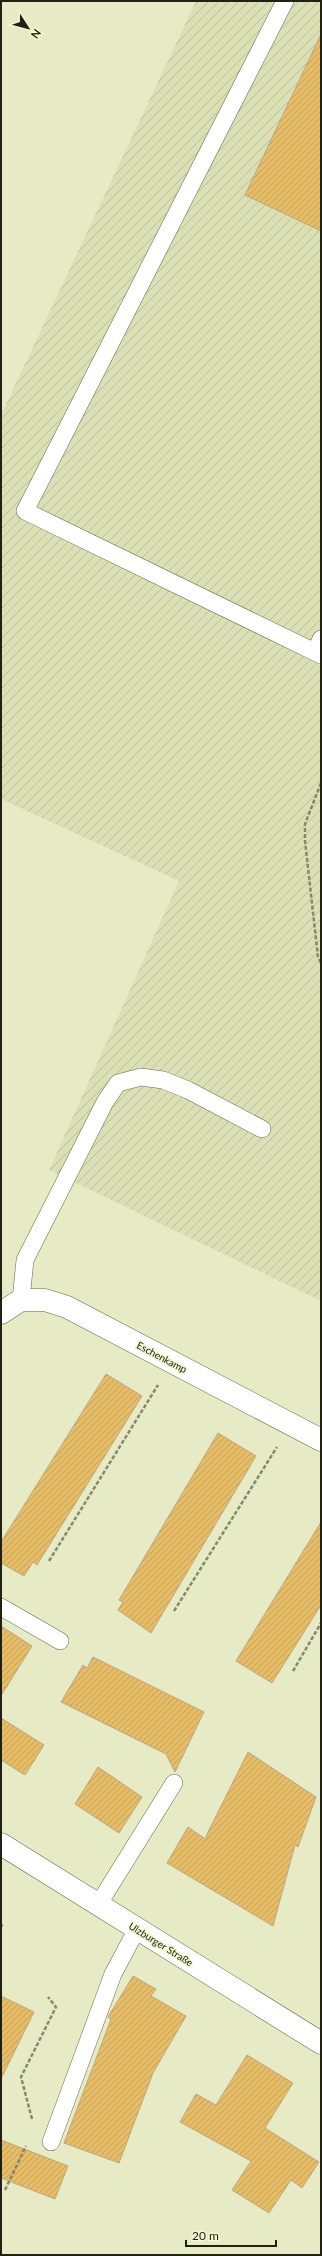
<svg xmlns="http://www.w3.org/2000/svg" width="322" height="2256" font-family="Lato,sans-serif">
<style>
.industrial{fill:url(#industrial-furrows)}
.building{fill:url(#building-hatch);stroke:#baa887}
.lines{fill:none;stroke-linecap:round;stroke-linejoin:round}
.service-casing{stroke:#666847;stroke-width:18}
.minor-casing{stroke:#666847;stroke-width:23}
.secondary-casing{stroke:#666847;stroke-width:23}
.path{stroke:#86886e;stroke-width:2.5;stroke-dasharray:4 2;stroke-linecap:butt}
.service{stroke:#fff;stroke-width:17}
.minor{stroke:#fff;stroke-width:22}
.secondary{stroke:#fff;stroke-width:22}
.labels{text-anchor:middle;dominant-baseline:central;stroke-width:3.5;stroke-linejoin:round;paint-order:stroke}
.street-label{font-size:10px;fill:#202113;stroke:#f4f8d2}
</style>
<defs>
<pattern id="industrial-furrows" width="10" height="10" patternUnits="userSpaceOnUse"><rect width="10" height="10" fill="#dbe0b4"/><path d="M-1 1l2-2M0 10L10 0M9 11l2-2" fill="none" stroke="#bcc09a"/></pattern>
<pattern id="building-hatch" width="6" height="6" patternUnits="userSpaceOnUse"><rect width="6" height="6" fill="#e6bc67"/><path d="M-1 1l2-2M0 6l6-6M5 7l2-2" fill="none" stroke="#c5a158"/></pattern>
</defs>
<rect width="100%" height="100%" fill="#e7ebc5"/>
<path class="industrial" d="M 196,1 L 321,1 L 321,1301 L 49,1170 L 179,881 L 1,799 L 1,415 Z"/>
<path class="building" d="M 321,34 L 321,231 L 245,195 Z
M 106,1374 L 142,1396 L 37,1565 L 33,1562 L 24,1576 L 1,1563 L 1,1542 Z
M 218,1433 L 256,1456 L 151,1633 L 118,1610 L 123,1602 L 119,1600 Z
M 321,1522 L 321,1605 L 272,1683 L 236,1661 Z
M 1,1626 L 32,1646 L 1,1696 Z
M 93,1657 L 204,1712 L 175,1772 L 166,1754 L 61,1702 L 83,1665 L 87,1668 Z
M 1,1718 L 44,1745 L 25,1775 L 1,1760 Z
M 248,1752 L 316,1797 L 298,1847 L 295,1845 L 273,1926 L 167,1863 L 188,1827 L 207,1840 L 206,1836 Z
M 98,1767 L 142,1797 L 119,1833 L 75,1804 Z
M 133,1976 L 156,1989 L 151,1996 L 186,2016 L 153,2073 L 119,2163 L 64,2143 L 111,2019 L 108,2017 Z
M 1,1996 L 34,2012 L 1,2079 Z
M 247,2055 L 293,2083 L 265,2128 L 319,2162 L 302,2188 L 291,2180 L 269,2213 L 232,2190 L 251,2161 L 180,2122 L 196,2094 L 216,2105 Z
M 1,2140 L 68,2166 L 55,2199 L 1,2178 Z"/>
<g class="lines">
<defs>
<path id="service" d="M 285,1 L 25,511 L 321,655
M 315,652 L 321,639
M 21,1300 L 25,1260 L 105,1102 L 118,1083 L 141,1077 L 163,1080 L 188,1090 L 262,1129
M 1,1607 L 60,1641
M 98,1905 L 174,1783
M 51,2142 L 113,1974 L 137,1929"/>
<path id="minor" d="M 1,1313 L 21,1300 L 45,1300 L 67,1307 L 321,1440"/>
<path id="secondary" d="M 1,1844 L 321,2043"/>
</defs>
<use href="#service" class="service-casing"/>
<use href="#minor" class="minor-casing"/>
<use href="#secondary" class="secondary-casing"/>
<path class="path" d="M 321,783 L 305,824 L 305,841 L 318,957 L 321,963
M 49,1561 L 158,1385
M 174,1611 L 277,1447
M 293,1671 L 321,1623
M 1,1925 L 3,1926
M 32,2119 L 21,2077 L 56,2007 L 48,1997
M 5,2190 L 26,2146"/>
<use href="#service" class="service"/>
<use href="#minor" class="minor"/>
<use href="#secondary" class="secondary"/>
</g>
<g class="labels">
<g class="street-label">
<text transform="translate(162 1357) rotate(28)">Eschenkamp</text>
<text transform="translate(161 1944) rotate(32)">Ulzburger Straße</text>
</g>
</g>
<rect width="322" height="2256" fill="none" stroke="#202113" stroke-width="4"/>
<g transform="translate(28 28) rotate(126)" stroke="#f4f8d2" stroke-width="3" paint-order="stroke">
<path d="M0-3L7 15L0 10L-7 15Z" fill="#202113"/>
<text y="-6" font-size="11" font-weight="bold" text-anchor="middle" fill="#202113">N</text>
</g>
<path d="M186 2240v6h90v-6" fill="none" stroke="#202113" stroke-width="2"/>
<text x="192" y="2240" font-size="12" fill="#202113" stroke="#f4f8d2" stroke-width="3" paint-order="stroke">20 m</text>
</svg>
